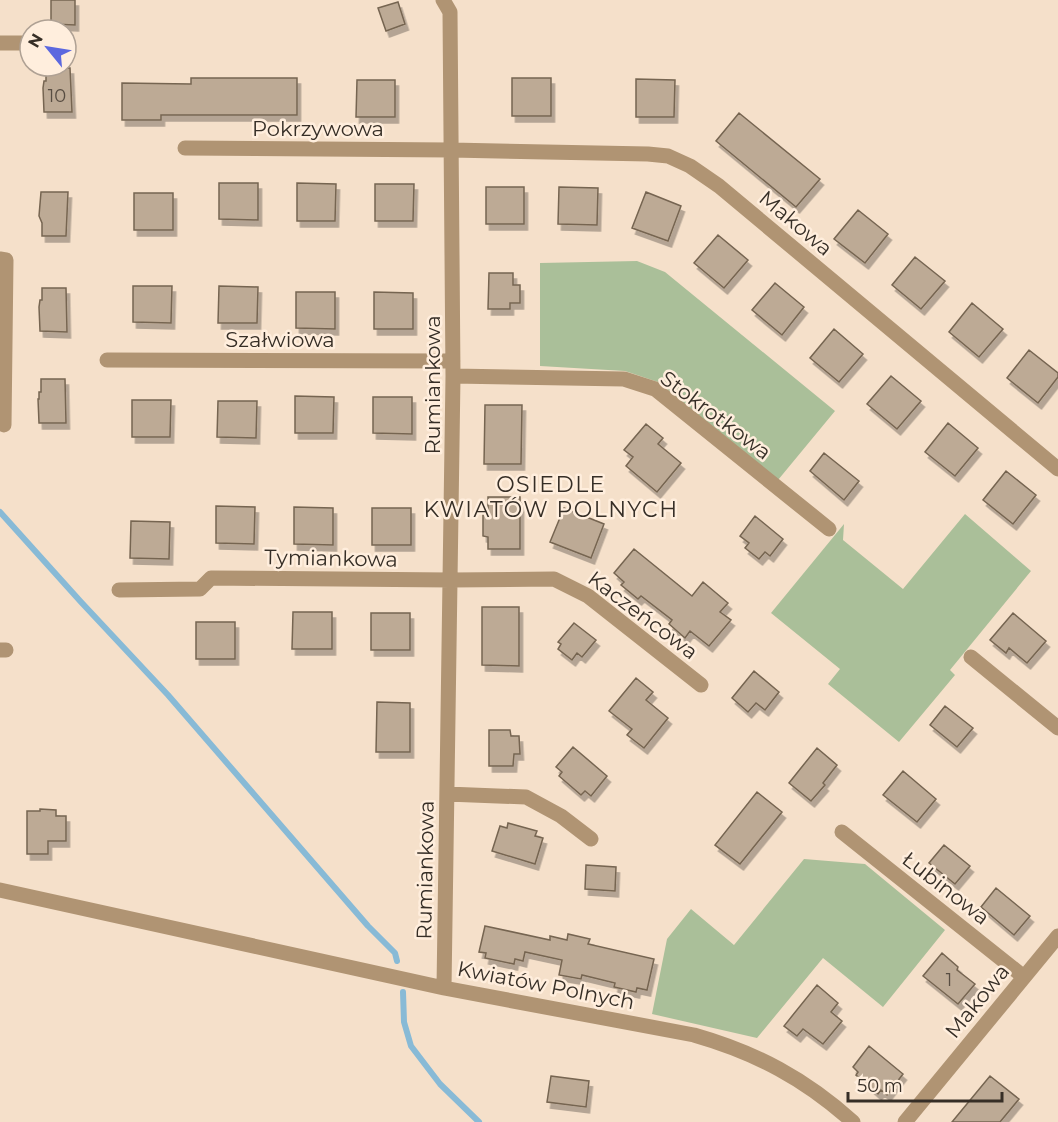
<svg xmlns="http://www.w3.org/2000/svg" width="1058" height="1122" font-family="Montserrat,sans-serif">
<style>
.green{fill:#aabf99}
.lines{fill:none;stroke-linecap:round;stroke-linejoin:round}
.stream{stroke:#88bad6;stroke-width:6}
.building{fill:#bdaa95;stroke:#766551;stroke-width:1.5;filter:url(#shadow)}
.minor{stroke:#b09473;stroke-width:15}
.labels{text-anchor:middle;dominant-baseline:central;stroke-width:5;stroke-linejoin:round;paint-order:stroke}
.number-label{font-size:18px;fill:#584d42}
.street-label{font-size:21px;fill:#362e26;stroke:#fed}
.neighbourhood-label{font-size:22px;letter-spacing:1.5px;fill:#362e26;stroke:#fed}
</style>
<defs>
<filter id="shadow"><feDropShadow dx="3.5" dy="6" stdDeviation="0" flood-color="#0004"/></filter>
</defs>
<rect width="100%" height="100%" fill="#f5e0ca"/>
<path class="green" d="M 637,261 L 665,272 L 835,411 L 778,480 L 658,382 L 625,371 L 540,366 L 540,263 Z
M 965,514 L 1031,571 L 950,670 L 955,675 L 899,742 L 828,684 L 840,669 L 771,613 L 844,524 L 843,540 L 903,589 Z
M 804,859 L 865,864 L 945,930 L 883,1007 L 823,958 L 757,1038 L 652,1014 L 667,939 L 691,909 L 734,945 Z"/>
<g class="lines">
<path class="stream" d="M 0,512 L 81,602 L 168,695 L 368,926 L 395,953 L 397,961
M 403,992 L 404,1022 L 411,1046 L 440,1084 L 479,1122"/>
</g>
<path class="building" d="M 51,0 L 75,0 L 75,25 L 51,24 Z
M 398,2 L 405,24 L 386,31 L 378,8 Z
M 46,68 L 70,68 L 72,112 L 44,112 L 43,88 L 44,81 L 46,81 Z
M 191,78 L 297,78 L 297,115 L 161,115 L 161,120 L 122,120 L 122,83 L 191,84 Z
M 512,78 L 551,78 L 551,116 L 512,116 Z
M 636,79 L 675,80 L 674,117 L 636,117 Z
M 357,80 L 395,80 L 395,117 L 356,117 Z
M 739,113 L 820,179 L 796,207 L 716,141 Z
M 219,183 L 258,183 L 258,220 L 219,219 Z
M 297,183 L 336,184 L 335,221 L 297,221 Z
M 375,184 L 414,184 L 413,221 L 375,221 Z
M 486,187 L 524,187 L 524,224 L 486,224 Z
M 559,187 L 598,188 L 597,225 L 558,224 Z
M 41,192 L 68,192 L 66,236 L 42,236 L 42,223 L 39,216 Z
M 646,192 L 681,206 L 668,241 L 632,228 Z
M 134,193 L 173,193 L 173,230 L 134,230 Z
M 858,210 L 888,234 L 865,263 L 834,239 Z
M 718,235 L 748,260 L 724,288 L 694,263 Z
M 915,257 L 945,281 L 921,309 L 892,285 Z
M 489,273 L 513,273 L 513,285 L 520,285 L 520,303 L 510,303 L 510,309 L 488,309 Z
M 775,283 L 804,307 L 782,335 L 752,310 Z
M 133,286 L 172,286 L 171,323 L 133,322 Z
M 219,286 L 258,287 L 257,323 L 218,323 Z
M 42,288 L 66,288 L 67,332 L 40,331 L 39,307 L 40,300 L 42,300 Z
M 296,292 L 335,292 L 335,329 L 296,328 Z
M 374,292 L 413,293 L 413,329 L 374,329 Z
M 972,303 L 1003,329 L 979,357 L 949,332 Z
M 834,329 L 863,354 L 839,382 L 810,358 Z
M 1029,350 L 1058,373 L 1058,377 L 1038,403 L 1007,378 Z
M 891,376 L 921,401 L 897,429 L 867,404 Z
M 41,379 L 65,379 L 66,423 L 39,423 L 38,399 L 39,399 L 39,392 L 41,392 Z
M 295,396 L 334,397 L 333,433 L 295,433 Z
M 373,397 L 412,397 L 412,434 L 373,433 Z
M 132,400 L 171,400 L 170,437 L 132,437 Z
M 218,401 L 257,401 L 256,438 L 217,437 Z
M 485,405 L 522,405 L 521,464 L 484,464 Z
M 948,423 L 978,448 L 955,476 L 925,452 Z
M 646,424 L 663,438 L 658,444 L 681,463 L 657,492 L 626,466 L 633,457 L 624,450 Z
M 824,453 L 859,481 L 844,500 L 810,471 Z
M 1006,471 L 1036,495 L 1013,524 L 983,500 Z
M 488,497 L 520,497 L 520,549 L 488,549 L 488,537 L 483,536 L 483,510 L 488,510 Z
M 216,506 L 255,507 L 254,544 L 216,543 Z
M 294,507 L 333,508 L 333,545 L 294,544 Z
M 372,508 L 411,508 L 411,545 L 372,545 Z
M 564,508 L 604,524 L 591,558 L 550,542 Z
M 755,516 L 783,539 L 770,556 L 765,552 L 759,559 L 745,548 L 749,543 L 740,536 Z
M 131,521 L 170,522 L 169,559 L 130,558 Z
M 634,549 L 692,596 L 703,582 L 728,603 L 720,612 L 731,620 L 709,646 L 690,631 L 685,638 L 669,624 L 672,620 L 641,596 L 638,599 L 621,585 L 624,582 L 614,573 Z
M 482,607 L 519,607 L 519,666 L 482,665 Z
M 293,612 L 332,612 L 332,649 L 292,649 Z
M 371,613 L 410,613 L 410,650 L 371,650 Z
M 1013,613 L 1046,641 L 1027,663 L 1009,648 L 1006,653 L 990,640 Z
M 196,622 L 235,622 L 235,659 L 196,659 Z
M 574,623 L 596,640 L 582,657 L 577,653 L 572,660 L 558,649 L 561,644 L 558,642 Z
M 754,671 L 779,692 L 765,710 L 756,703 L 748,712 L 732,698 Z
M 636,678 L 653,692 L 646,700 L 668,718 L 644,748 L 627,735 L 632,729 L 609,711 Z
M 377,702 L 410,703 L 410,752 L 376,752 Z
M 945,706 L 973,728 L 957,747 L 930,725 Z
M 489,730 L 510,730 L 511,736 L 519,736 L 520,754 L 514,754 L 513,766 L 489,766 Z
M 573,747 L 607,776 L 591,796 L 585,791 L 581,795 L 559,776 L 562,772 L 556,767 Z
M 817,748 L 837,765 L 823,783 L 825,785 L 811,801 L 789,783 Z
M 903,771 L 936,799 L 917,822 L 883,795 Z
M 757,792 L 782,812 L 740,864 L 715,845 Z
M 40,809 L 56,810 L 56,816 L 66,816 L 66,841 L 48,841 L 48,854 L 27,854 L 27,811 L 40,811 Z
M 508,823 L 537,831 L 535,836 L 543,838 L 535,864 L 492,851 L 500,826 L 507,828 Z
M 944,845 L 970,866 L 955,884 L 929,863 Z
M 586,865 L 616,867 L 615,891 L 585,889 Z
M 996,888 L 1030,916 L 1014,935 L 981,907 Z
M 485,926 L 550,940 L 550,936 L 567,940 L 568,934 L 590,939 L 588,944 L 654,959 L 647,990 L 637,988 L 636,992 L 614,987 L 615,983 L 582,975 L 581,979 L 559,975 L 562,960 L 525,952 L 523,961 L 515,959 L 514,964 L 485,958 L 486,953 L 479,952 Z
M 942,953 L 958,967 L 957,970 L 975,984 L 958,1004 L 923,976 Z
M 817,985 L 838,1003 L 831,1012 L 842,1021 L 823,1044 L 803,1029 L 797,1036 L 784,1026 Z
M 869,1046 L 903,1074 L 887,1095 L 881,1090 L 878,1094 L 856,1075 L 858,1072 L 853,1067 Z
M 551,1076 L 589,1081 L 586,1107 L 547,1102 Z
M 990,1076 L 1019,1099 L 1000,1122 L 952,1122 Z"/>
<g class="lines">
<path class="minor" d="M 443,0 L 450,12 L 453,376 L 444,988
M 0,43 L 24,43
M 185,148 L 451,150 L 648,154 L 668,156 L 690,166 L 719,186 L 1058,469
M 0,259 L 6,260 L 4,425
M 107,360 L 453,361
M 453,376 L 624,379 L 655,389 L 829,529
M 119,590 L 200,589 L 211,578 L 451,580 L 554,579 L 588,596 L 701,685
M 0,650 L 6,650
M 971,657 L 1058,728
M 447,794 L 526,797 L 561,816 L 591,839
M 842,832 L 1024,977
M 0,890 L 444,988 L 694,1035 C 757,1053 805,1079 853,1122
M 905,1122 L 1058,936"/>
</g>
<g class="labels">
<g class="number-label">
<text x="57" y="96">10</text>
<text x="949" y="980">1</text>
</g>
<g class="street-label">
<text x="318" y="128">Pokrzywowa</text>
<text transform="translate(796 223) rotate(40)">Makowa</text>
<text x="280" y="339">Szałwiowa</text>
<text transform="translate(432 385) rotate(-90)">Rumiankowa</text>
<text transform="translate(716 415) rotate(37)">Stokrotkowa</text>
<text transform="translate(331 558) rotate(1)">Tymiankowa</text>
<text transform="translate(643 615) rotate(37)">Kaczeńcowa</text>
<text transform="translate(425 870) rotate(-89)">Rumiankowa</text>
<text transform="translate(946 888) rotate(38)">Łubinowa</text>
<text transform="translate(546 985) rotate(11)">Kwiatów Polnych</text>
<text transform="translate(977 1001) rotate(-51)">Makowa</text>
</g>
<g class="neighbourhood-label">
<text x="551" y="484">OSIEDLE<tspan x="551" dy="25">KWIATÓW POLNYCH</tspan></text>
</g>
</g>
<g transform="translate(48 48) rotate(300)"><circle r="28" fill="#ffeedd" stroke="#afa194" stroke-width="1.5"/>
<path d="M0-4.5L10 22L0 15L-10 22Z" fill="#5c68df"/>
<text y="-9" font-size="16" font-weight="bold" text-anchor="middle" fill="#362e26">N</text>
</g>
<path d="M848 1092v9h154v-9" fill="none" stroke="#362e26" stroke-width="3"/>
<text x="857" y="1092" font-size="18" fill="#362e26" stroke="#ffeedd" stroke-width="4.5" paint-order="stroke">50 m</text>
</svg>
